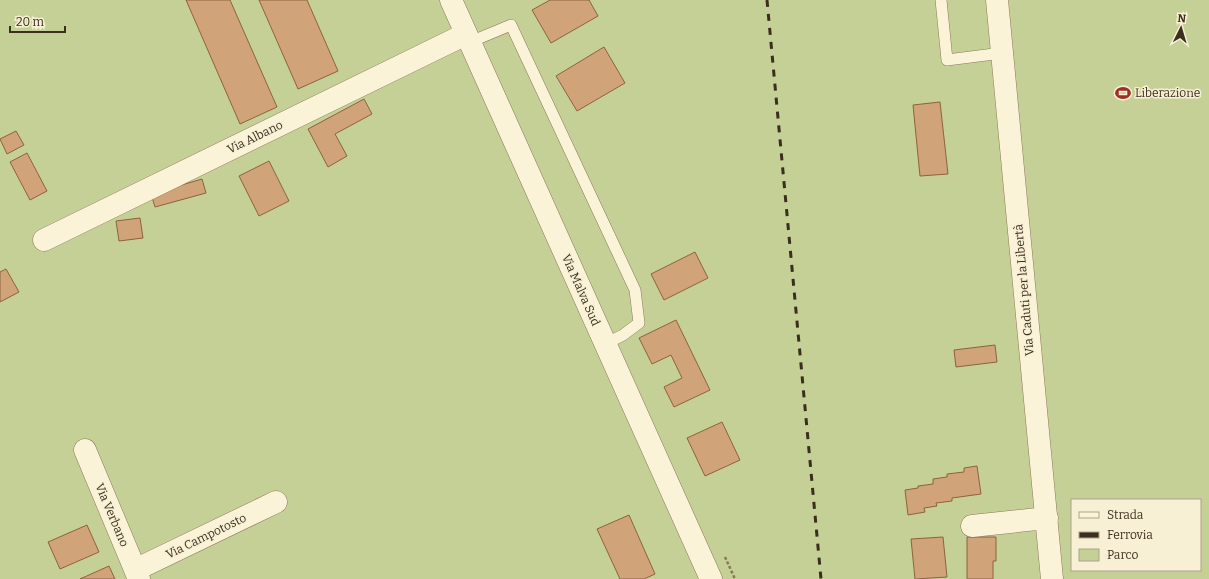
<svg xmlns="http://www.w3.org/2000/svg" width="1209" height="579" font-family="Bitter,serif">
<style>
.green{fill:#c5d097;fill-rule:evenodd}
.building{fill:#d1a378;stroke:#8d623e}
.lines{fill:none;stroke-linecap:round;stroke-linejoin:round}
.service-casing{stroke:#8c7859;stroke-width:12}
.minor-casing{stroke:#8c7859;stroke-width:23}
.tertiary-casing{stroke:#8c7859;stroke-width:23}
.path{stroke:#8c7859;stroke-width:2.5;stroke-dasharray:3 2;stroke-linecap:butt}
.service{stroke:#fbf3d8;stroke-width:11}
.minor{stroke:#fbf3d8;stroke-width:22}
.tertiary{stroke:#fbf3d8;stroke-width:22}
.rail{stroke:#3c2e1e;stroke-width:3;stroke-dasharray:7 7;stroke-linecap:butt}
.labels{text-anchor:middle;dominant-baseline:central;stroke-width:3;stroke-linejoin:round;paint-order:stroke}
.poi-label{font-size:12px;fill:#3c2e1e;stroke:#f7f0d4;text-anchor:start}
.street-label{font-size:12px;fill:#3c2e1e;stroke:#f7f0d4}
</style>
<rect width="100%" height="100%" fill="#f1e6c4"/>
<path class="green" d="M 0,0 L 1209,0 L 1209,579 L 0,579 ZM 1072,500 L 1200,500 L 1200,570 L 1072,570 Z"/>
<path class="building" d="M 186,0 L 230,0 L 277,107 L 240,124 Z
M 259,0 L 307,0 L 338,71 L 298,89 Z
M 550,0 L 589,0 L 598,16 L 551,43 L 532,10 Z
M 604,47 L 625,83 L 577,111 L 556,76 Z
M 364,99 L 372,114 L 335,134 L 347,156 L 328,167 L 308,129 Z
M 940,102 L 948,174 L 920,176 L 913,105 Z
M 16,131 L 24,145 L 7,154 L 0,139 Z
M 27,153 L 47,191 L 30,200 L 10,162 Z
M 269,161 L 289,201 L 259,216 L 239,176 Z
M 202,179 L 206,193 L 155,207 L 151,194 Z
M 140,218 L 143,238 L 119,241 L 116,221 Z
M 695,252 L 708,278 L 664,300 L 651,274 Z
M 6,269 L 19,292 L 0,302 L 0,272 Z
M 676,320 L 710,390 L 674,407 L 664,387 L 682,378 L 671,355 L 652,364 L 639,338 Z
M 995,345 L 997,362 L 956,367 L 954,350 Z
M 722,422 L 740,460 L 705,476 L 687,438 Z
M 977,466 L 981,494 L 952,498 L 952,501 L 936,503 L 937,506 L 924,508 L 925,512 L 908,515 L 905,490 L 918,488 L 918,486 L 933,484 L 933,479 L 947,477 L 947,474 L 964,472 L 964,468 Z
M 629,515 L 655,574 L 644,579 L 620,579 L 597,529 Z
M 87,525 L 99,552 L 60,569 L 48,542 Z
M 943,537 L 947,577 L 915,579 L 911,539 Z
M 967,537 L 996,537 L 996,561 L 993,561 L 993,579 L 967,579 Z
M 109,566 L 115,579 L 80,579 Z"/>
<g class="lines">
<defs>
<path id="service" d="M 941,0 L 947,60 L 1002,53
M 470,42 L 511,25 L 635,290 L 639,323 L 623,335 L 605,344"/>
<path id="minor" d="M 44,240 L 466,34
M 85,450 L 139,579
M 972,526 L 1047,518
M 135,570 L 276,502"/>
<path id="tertiary" d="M 451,0 L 711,579
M 997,0 L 1052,579"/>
</defs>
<use href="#service" class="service-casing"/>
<use href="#minor" class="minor-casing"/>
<use href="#tertiary" class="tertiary-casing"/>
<path class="path" d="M 725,557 L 735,579"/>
<use href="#service" class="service"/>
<use href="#minor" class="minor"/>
<use href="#tertiary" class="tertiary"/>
<path class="rail" d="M 767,0 L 821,579"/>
</g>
<defs>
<symbol id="stadium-bare" viewBox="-9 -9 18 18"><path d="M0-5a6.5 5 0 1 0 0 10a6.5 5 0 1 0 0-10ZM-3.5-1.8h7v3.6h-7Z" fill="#9f2d26" stroke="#f7f0d4" stroke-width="2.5" paint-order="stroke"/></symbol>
</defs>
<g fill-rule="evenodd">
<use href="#stadium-bare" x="1112" y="82" width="22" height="22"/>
</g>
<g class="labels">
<g class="poi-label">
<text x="1135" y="93">Liberazione</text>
</g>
<g class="street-label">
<text transform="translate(255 137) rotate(-26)">Via Albano</text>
<text transform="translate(581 290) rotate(66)">Via Malva Sud</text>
<text transform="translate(1024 290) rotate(-95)">Via Caduti per la Libertà</text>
<text transform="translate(112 515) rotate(67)">Via Verbano</text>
<text transform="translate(206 536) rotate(-26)">Via Campotosto</text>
</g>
</g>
<rect x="1071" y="499" width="130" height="72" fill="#f7f0d4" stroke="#aca28b"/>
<rect x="1079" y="512" width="20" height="6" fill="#fbf3d8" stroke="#aca28b"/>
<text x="1107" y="519" font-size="12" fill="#3c2e1e">Strada</text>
<rect x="1079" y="532" width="20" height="6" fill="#3c2e1e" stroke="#aca28b"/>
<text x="1107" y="539" font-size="12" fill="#3c2e1e">Ferrovia</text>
<rect x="1079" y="549" width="20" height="12" fill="#c5d097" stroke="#aca28b"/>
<text x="1107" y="559" font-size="12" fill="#3c2e1e">Parco</text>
<g transform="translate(1181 28) rotate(5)" stroke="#f7f0d4" stroke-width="3" paint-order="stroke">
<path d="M0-3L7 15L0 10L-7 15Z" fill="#3c2e1e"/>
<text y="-6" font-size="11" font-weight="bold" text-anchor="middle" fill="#3c2e1e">N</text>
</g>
<path d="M10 26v6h55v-6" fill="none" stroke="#3c2e1e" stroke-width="2"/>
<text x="16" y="26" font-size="12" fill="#3c2e1e" stroke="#f7f0d4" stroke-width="3" paint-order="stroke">20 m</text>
</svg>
